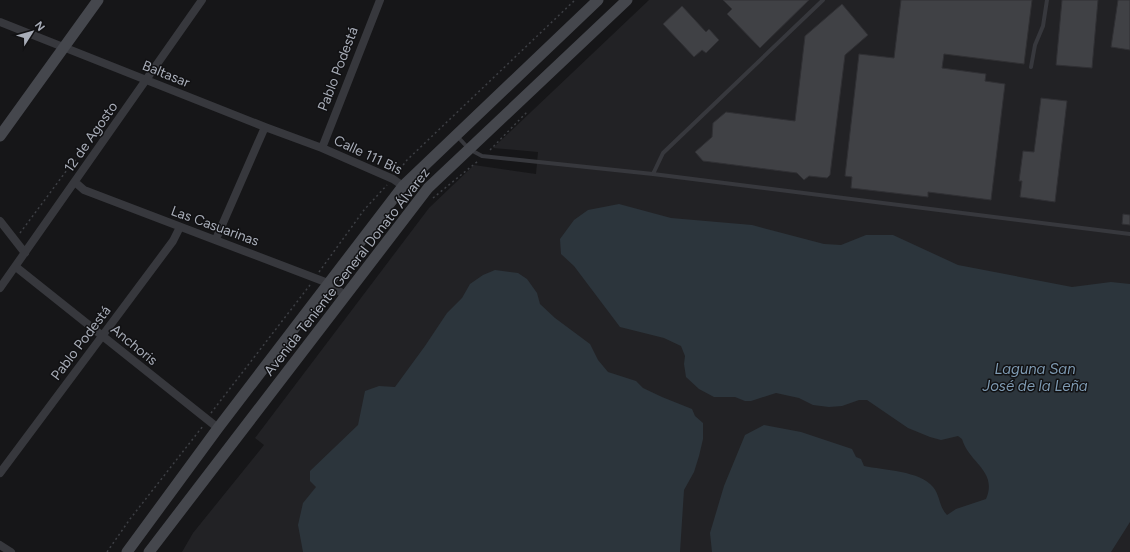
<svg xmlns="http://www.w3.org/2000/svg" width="1130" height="552" font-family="Figtree,sans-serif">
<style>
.built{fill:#222225}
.water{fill:#2c353c}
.building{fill:#404145;stroke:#303034}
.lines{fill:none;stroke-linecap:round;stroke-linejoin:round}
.path{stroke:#3d3f44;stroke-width:1.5;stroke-dasharray:2 3;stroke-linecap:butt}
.lane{stroke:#37383d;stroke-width:4}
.street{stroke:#37383d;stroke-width:8}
.secondary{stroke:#45474d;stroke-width:11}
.labels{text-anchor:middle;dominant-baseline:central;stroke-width:3;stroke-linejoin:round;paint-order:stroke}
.street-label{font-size:14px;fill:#a8adb8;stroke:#111113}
.water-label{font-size:15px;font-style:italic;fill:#7f9bb3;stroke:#111113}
</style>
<rect width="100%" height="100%" fill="#161618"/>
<path class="built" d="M 649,0 L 1130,0 L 1130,552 L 182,552 L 193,533 L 264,445 L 255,438 L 429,208 L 474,165 L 536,174 L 538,152 L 493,148 Z"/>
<path class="water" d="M 619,204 L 671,218 L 752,225 L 824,244 L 841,245 L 866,235 L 893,235 L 958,265 L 1072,287 L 1111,282 L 1130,284 L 1130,522 L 1111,552 L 712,552 L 710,533 L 724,486 L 745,435 L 764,425 L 801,432 L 852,449 L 856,457 L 861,459 L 864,466 C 883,470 921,471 933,487 C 940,495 939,507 947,515 L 956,509 L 986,499 C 998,471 969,463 962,439 L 958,436 L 941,440 L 930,437 L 908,428 L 867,400 L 859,400 L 842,406 L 829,407 L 813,405 L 799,398 L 776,393 L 751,401 L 745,401 L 735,397 L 714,397 L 699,389 L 686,377 L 684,364 L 685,356 L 681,346 L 664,338 L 620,327 L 574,266 L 561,254 L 560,239 L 574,220 L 588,210 Z
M 495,270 L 518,273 L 527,279 L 537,293 L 540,304 L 555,318 L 590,344 L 598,360 L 608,372 L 636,381 L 643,388 L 662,397 L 692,409 L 695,416 L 703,423 L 703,439 L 699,456 L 694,472 L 684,490 L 680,552 L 303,552 L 298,525 L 303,503 L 316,487 L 310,481 L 310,471 L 358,425 L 365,391 L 379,386 L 395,387 L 425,346 L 447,313 L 462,298 L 470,284 L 483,275 Z"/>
<path class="building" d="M 723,0 L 809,0 L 760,48 L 727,14 L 732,9 Z
M 901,0 L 1032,0 L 1024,64 L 944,54 L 942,68 L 986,74 L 985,81 L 1005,84 L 991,200 L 928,192 L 928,197 L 851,188 L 852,177 L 845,176 L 859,54 L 894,58 Z
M 1062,0 L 1098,0 L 1092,68 L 1056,65 Z
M 1118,0 L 1130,0 L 1130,50 L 1111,47 Z
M 842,4 L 868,35 L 845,55 L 830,175 L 827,178 L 809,176 L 804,180 L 797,173 L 703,161 L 695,152 L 712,137 L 713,123 L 726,112 L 795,121 L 805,36 Z
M 682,6 L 706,32 L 709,29 L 719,40 L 706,53 L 702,50 L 694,57 L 663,24 Z
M 1041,98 L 1067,101 L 1055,202 L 1020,197 L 1022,181 L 1019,181 L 1023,151 L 1034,152 Z
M 1123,214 L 1130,215 L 1130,225 L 1122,224 Z"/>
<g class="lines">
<path class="path" d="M 490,150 L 527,112
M 397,173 L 407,160 L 575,0
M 433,198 L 478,161
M 20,233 L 70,166 L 87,148
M 319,272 L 364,210 L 387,185
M 211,413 L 310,285
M 107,552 L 130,519 L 203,426"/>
<path class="lane" d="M 1031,67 L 1035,45 L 1043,26 L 1047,0
M 457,136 L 469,149 L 482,156 L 653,174 L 1130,234
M 653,174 L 663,153 L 823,0"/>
<path class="street" d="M 0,22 L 265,127 L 322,148 L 393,179 L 403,186
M 322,148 L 380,0
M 75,182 L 84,190 L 328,283 L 346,296
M 0,221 L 25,253
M 216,239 L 265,127
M 16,267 L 218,428
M 0,288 L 202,0
M 0,473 L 173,241 L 180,227
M 0,545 L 11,552"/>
<path class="secondary" d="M 0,136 L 98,0
M 127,552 L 218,428 L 403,186 L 598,0
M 149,552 L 428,188 L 627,0"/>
</g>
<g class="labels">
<g class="street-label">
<text transform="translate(338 69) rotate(-69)">Pablo Podestá</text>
<text transform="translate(166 74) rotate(22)">Baltasar</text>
<text transform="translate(91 137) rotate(-55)">12 de Agosto</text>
<text transform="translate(368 155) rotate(25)">Calle 111 Bis</text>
<text transform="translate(215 226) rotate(20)">Las Casuarinas</text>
<text transform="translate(347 272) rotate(-52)">Avenida Teniente General Donato Álvarez</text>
<text transform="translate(81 343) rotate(-53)">Pablo Podestá</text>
<text transform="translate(134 345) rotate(39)">Anchoris</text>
</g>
<g class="water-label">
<text x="1035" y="369">Laguna San<tspan x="1035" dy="17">José de la Leña</tspan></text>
</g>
</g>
<g transform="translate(32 32) rotate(53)" stroke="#111113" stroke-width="3" paint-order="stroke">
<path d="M0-3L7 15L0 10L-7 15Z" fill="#a8adb8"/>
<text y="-6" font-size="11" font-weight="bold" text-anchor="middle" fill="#a8adb8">N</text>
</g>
</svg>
